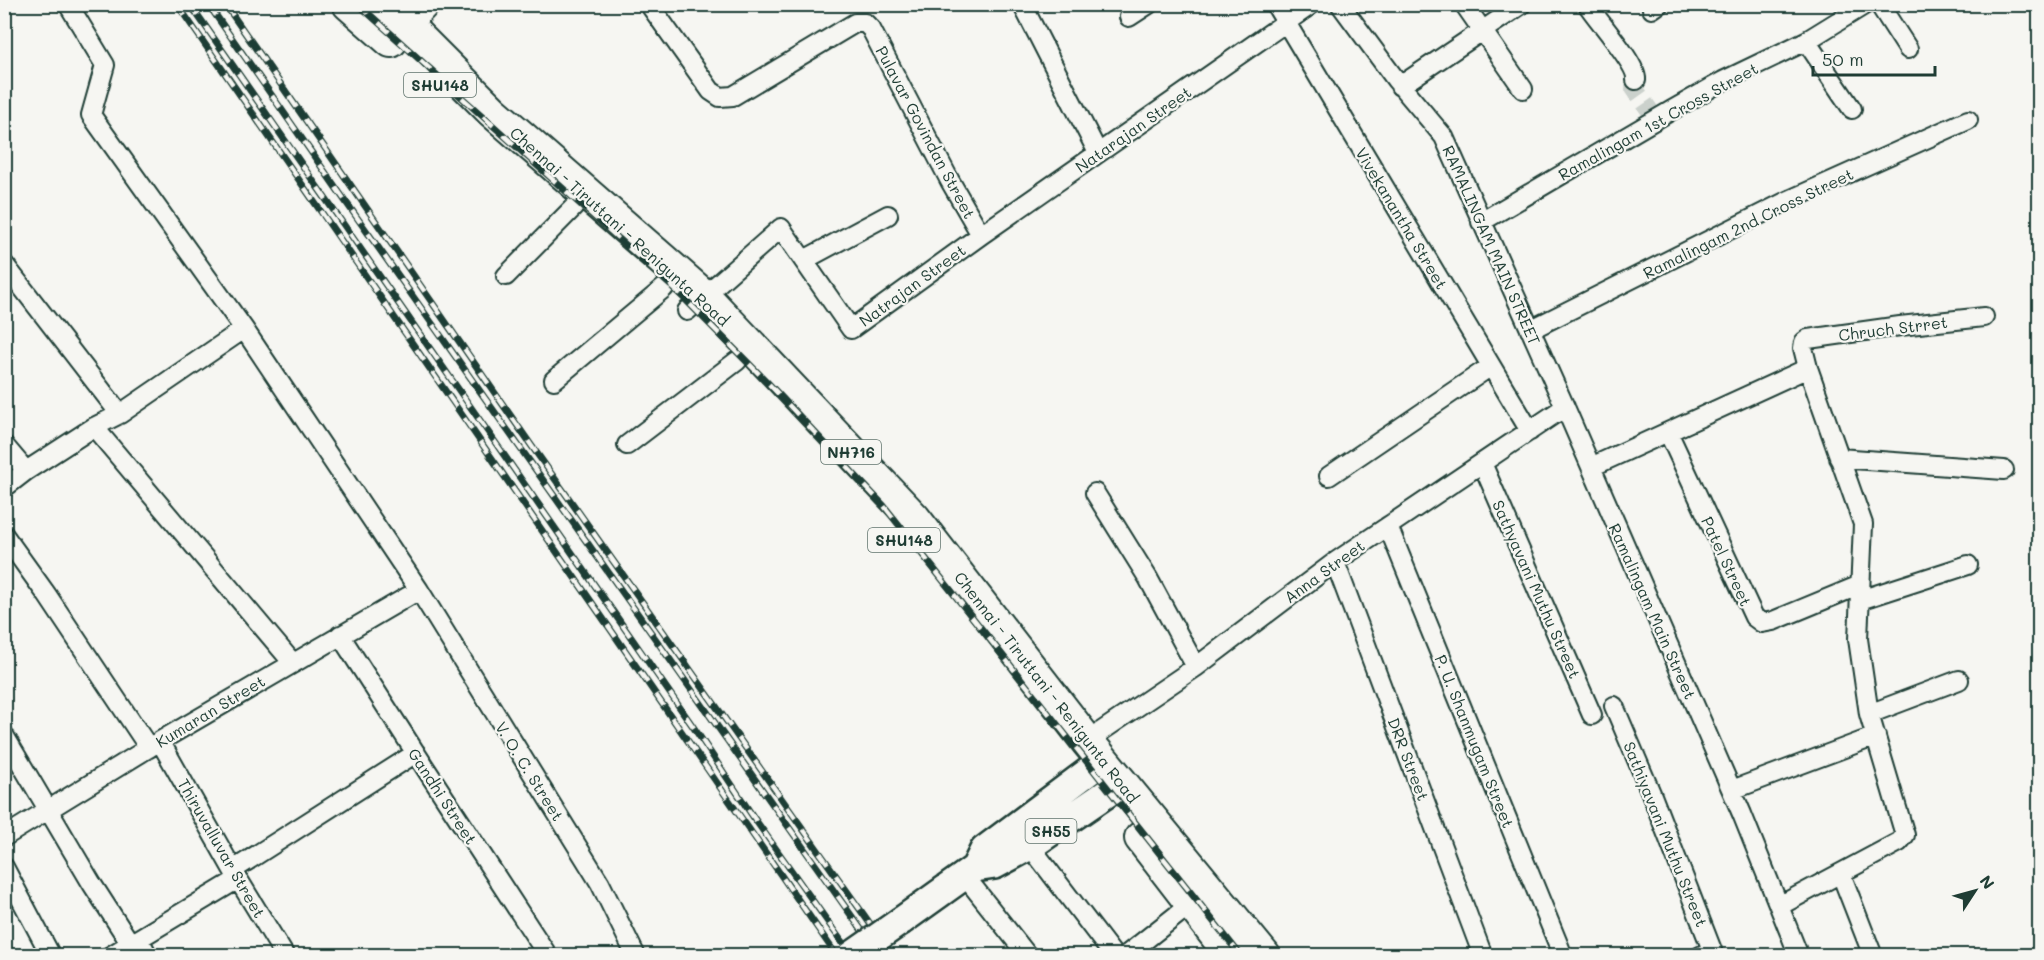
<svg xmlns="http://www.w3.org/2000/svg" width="2044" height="960" font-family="Mali,sans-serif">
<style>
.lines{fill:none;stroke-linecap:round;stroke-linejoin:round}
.street-tunnel{stroke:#cbd1cc;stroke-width:18;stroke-dasharray:18 9;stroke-linecap:butt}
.street-casing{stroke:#1f3d34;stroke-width:22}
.primary-casing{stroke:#1f3d34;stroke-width:32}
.highway-casing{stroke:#1f3d34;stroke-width:36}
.street{stroke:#f6f6f2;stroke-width:18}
.primary{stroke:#f6f6f2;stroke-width:27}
.highway{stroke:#f6f6f2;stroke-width:32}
.rail-casing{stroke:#1f3d34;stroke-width:7}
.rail{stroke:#f6f6f2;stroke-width:4.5;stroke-dasharray:14;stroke-linecap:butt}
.primary-bridge-casing{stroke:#1f3d34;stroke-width:32;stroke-linecap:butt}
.primary-bridge{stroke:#f6f6f2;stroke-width:27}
.labels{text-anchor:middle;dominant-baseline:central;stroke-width:4.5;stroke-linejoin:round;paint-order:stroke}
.shield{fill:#f6f6f2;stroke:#60746d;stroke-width:1.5}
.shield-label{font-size:15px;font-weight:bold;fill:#1f3d34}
.street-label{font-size:16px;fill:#1f3d34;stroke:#f6f6f2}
</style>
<rect width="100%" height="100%" fill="#f6f6f2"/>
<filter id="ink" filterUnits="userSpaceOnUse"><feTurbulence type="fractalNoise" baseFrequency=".0167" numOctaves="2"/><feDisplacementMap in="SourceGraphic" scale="12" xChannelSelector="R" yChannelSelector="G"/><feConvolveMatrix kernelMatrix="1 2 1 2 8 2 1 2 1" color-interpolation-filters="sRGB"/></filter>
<g filter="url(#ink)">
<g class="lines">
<path class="street-tunnel" d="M 1636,80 L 1634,88 L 1650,111"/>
<defs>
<path id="street" d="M 68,4 L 105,65 L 91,115 L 244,329 L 419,590 L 600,883 L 636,956
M 649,4 L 711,91 L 720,97 L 733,96 L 855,23 L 865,23 L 871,29 L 950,181 L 981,235
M 1022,4 L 1098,153
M 1275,4 L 1530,431
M 1340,4 L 1396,80 L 1444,137 L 1565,407 L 1742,814 L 1799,956
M 1464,4 L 1523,89
M 1587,4 C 1597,20 1638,65 1636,80
M 1879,4 L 1908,49
M 1652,9 L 1659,4
M 1129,17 L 1149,4
M 409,28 L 432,4
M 1806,41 L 1852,109
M 1400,86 L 1522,4
M 1481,222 L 1672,110 L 1723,81 L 1806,41 L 1866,4
M 804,260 L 888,215
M 4,264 L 120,414
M 506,276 L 574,207
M 687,311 L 781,228 L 851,329 L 981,235 L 1312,4
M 1530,330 L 1787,201 L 1968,120
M 554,380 L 664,288
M 94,427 L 292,662
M 1668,432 L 1754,617 L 1762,623 L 1773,621 L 1860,585
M 4,445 L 26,471
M 627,445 L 737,361
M 1839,458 L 2004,470
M 1482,463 L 1592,715
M 1591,467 L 1808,368
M 1329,476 L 1491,366
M 4,488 L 26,471 L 94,427 L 120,414 L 244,329
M 1095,493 L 1148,578 L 1196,667
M 1388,526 L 1563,956
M 4,535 L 47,595 L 149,748
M 1335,562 L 1483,956
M 1860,600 L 1968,565
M 340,635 L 424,766 L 548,956
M 1614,706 L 1651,793 L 1712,950 L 1700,956
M 1869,714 L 1959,680
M 4,735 L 92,884 L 130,943
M 160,741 L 238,879 L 285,956
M 1087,741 L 1196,667 L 1335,562 L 1565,407
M 1732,790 L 1876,736
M 4,837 L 160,741 L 419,590
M 1030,846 L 1114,956
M 4,867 L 51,956
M 233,870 L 416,753
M 1841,874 L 1873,956
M 964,875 L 1028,956
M 1779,906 L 1899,842 L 1905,835 L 1869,714 L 1858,639 L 1863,524 L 1808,368 L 1803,348 L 1804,342 L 1808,339 L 1900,326 L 1984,317
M 139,939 L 148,956
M 110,956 L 238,879
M 1125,956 L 1192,903"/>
<path id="primary" d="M 975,868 L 995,865 L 1030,846 L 1122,783
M 901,921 L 975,868 L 984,850 L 1104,760"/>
<path id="highway" d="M 349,4 L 391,41
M 378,4 L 409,28 L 492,111 L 704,296 L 914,518 L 1087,741 L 1264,956
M 1141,838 L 1232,956"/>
</defs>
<use href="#street" class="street-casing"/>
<use href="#primary" class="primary-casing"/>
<use href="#highway" class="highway-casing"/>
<use href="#street" class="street"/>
<use href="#primary" class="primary"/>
<use href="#highway" class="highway"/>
<defs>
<path id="rail" d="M 177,4 L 837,956
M 190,4 L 692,725 L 754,818 L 852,956
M 208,4 L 346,202 L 880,956
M 225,4 L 531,445 L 893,956
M 358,4 L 679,293 L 766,381 L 884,506 L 1241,956"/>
</defs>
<use href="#rail" class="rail-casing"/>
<use href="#rail" class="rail"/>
<defs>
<path id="primary-bridge" d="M 851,956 L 901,921"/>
</defs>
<use href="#primary-bridge" class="primary-bridge-casing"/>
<use href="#primary-bridge" class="primary-bridge"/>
</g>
</g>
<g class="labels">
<g class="shield">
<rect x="404" y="73" width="72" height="24" rx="4.5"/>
<rect x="821" y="440" width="60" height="24" rx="4.5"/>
<rect x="868" y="528" width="72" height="24" rx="4.5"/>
<rect x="1025.5" y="819" width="51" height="24" rx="4.5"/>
</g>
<g class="shield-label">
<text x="440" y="85">SHU148</text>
<text x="851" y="452">NH716</text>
<text x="904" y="540">SHU148</text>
<text x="1051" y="831">SH55</text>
</g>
<g class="street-label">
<text transform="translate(1658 121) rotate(-29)">Ramalingam 1st Cross Street</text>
<text transform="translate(1133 129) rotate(-35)">Natarajan Street</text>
<text transform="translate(926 132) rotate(62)">Pulavar Govindan Street</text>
<text transform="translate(1402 218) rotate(59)">Vivekanantha Street</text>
<text transform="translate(1748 223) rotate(-26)">Ramalingam 2nd Cross Street</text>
<text transform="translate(620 226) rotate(42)">Chennai - Tiruttani - Renigunta Road</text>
<text transform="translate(1492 245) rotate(66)">RAMALINGAM MAIN STREET</text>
<text transform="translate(912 285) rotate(-36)">Natrajan Street</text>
<text transform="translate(1893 328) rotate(-7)">Chruch Strret</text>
<text transform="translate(1727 561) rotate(65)">Patel Street</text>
<text transform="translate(1324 571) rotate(-36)">Anna Street</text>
<text transform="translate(1537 589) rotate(66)">Sathyavani Muthu Street</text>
<text transform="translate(1653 611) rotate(66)">Ramalingam Main Street</text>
<text transform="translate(1047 687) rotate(52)">Chennai - Tiruttani - Renigunta Road</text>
<text transform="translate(210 711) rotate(-31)">Kumaran Street</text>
<text transform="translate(1475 741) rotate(68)">P. U. Shanmugam Street</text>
<text transform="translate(1409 759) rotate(69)">DRR Street</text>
<text transform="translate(530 771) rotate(58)">V. O. C. Street</text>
<text transform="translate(443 796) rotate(57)">Gandhi Street</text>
<text transform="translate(1666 834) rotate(68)">Sathiyavani Muthu Street</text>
<text transform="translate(222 848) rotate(60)">Thiruvalluvar Street</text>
</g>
</g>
<rect width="2044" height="960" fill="none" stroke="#f6f6f2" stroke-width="24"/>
<rect x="12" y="12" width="2020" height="936" fill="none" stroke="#1f3d34" stroke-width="2" filter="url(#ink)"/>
<g transform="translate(1975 891) rotate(54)" stroke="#f6f6f2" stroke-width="4.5" paint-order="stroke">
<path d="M0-4.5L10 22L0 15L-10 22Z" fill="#1f3d34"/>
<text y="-9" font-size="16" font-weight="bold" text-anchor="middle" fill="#1f3d34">N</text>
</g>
<path d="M1813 66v9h122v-9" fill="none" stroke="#1f3d34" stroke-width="3"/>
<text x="1822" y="66" font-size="18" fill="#1f3d34" stroke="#f6f6f2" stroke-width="4.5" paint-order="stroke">50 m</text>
</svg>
